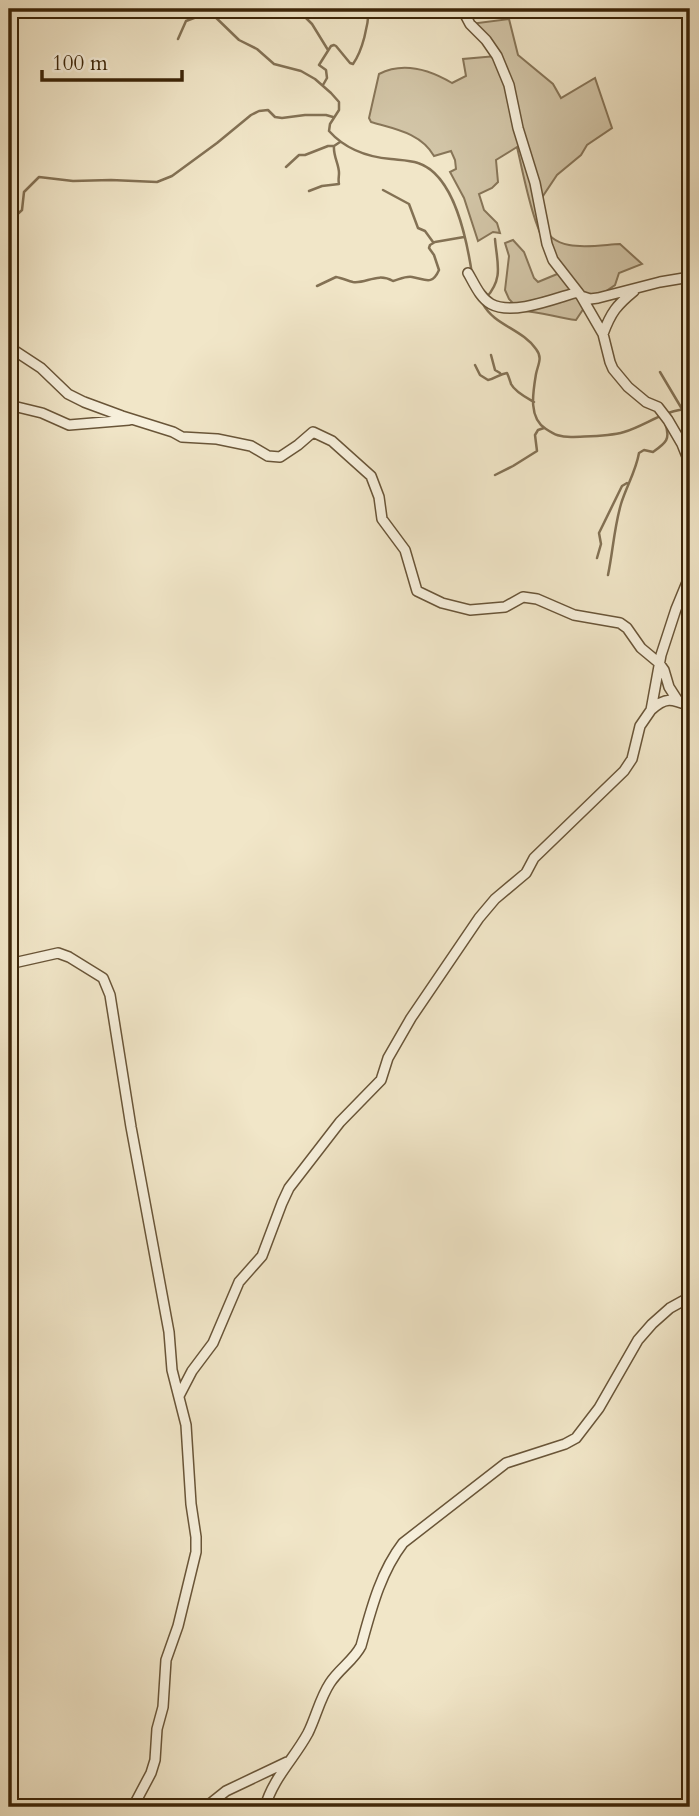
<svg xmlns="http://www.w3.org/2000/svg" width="699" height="1816" font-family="Cardo,serif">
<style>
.green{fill:#d2c5a7;stroke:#877558;stroke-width:2}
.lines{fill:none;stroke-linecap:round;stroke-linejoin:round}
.stream{stroke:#837154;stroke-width:2.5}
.minor-casing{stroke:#695538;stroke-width:12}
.minor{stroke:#f6efdb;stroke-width:9}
</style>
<rect width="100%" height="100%" fill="#f1e6c8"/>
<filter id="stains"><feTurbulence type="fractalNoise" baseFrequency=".00286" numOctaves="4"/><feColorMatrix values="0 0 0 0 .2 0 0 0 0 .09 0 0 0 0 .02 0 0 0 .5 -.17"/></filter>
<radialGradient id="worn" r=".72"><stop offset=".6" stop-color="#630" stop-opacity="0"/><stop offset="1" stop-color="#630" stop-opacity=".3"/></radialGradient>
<path class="green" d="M 509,19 L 518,55 L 553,84 L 561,98 L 595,78 L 612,128 L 587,145 L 581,155 L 557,175 L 539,202 C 540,209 541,217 543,224 C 553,255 596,245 620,244 L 642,264 L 619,273 L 615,285 L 586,305 L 576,320 C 557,318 540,311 520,311 L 509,299 L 505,290 L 509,256 L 505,243 L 513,240 L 524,252 L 534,278 L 538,282 L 562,272 C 534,236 527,190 517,147 L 496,160 L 498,182 L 492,188 L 479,194 L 484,210 L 497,223 L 500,233 L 493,232 L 478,241 L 464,198 L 450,172 L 456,169 L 455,160 L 451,151 L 434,156 C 421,133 395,129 371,122 L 369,118 L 379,74 C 404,61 430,70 452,83 L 466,76 L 463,59 L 497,56 L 470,24 Z"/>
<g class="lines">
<path class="stream" d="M 207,9 L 239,40 L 257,49 L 274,64 L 301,71 L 315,79 L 331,93 L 339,102 L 339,110 L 330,124 L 329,131 C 346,150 367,157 391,159 C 400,160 410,160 418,163 C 455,175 467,241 472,274
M 305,17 L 312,24 L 328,50
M 178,39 L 186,21 L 210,12
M 323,85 L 327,78 L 326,70 L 319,65 L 331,46 L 334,45 L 336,46 L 350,63 L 353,64 C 363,50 368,25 369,9
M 286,167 L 299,155 L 305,155 L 328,146 L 334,146
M 383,190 L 409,204 L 418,228 L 425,231 L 433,242
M 309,191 L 322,186 L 339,184 C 338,180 339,177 339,173 C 339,164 333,156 334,146 L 340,142
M 9,222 L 22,210 L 24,192 L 39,177 L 73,181 L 111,180 L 157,182 L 172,176 L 217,143 L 251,115 L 259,111 L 268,110 L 275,117 L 282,118 L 305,115 L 326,115 L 333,117
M 317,286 L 336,277 C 342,278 348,281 353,282 C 366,284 377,272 393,281 C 400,279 406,276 412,277 C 425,279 432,286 439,270 L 434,255 L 429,248 L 430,245 L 435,242 L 464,237
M 486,298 C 504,278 497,263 495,239
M 483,304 C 494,325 522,329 536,349 C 543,358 538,364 536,374 C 533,392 528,418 546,429 C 555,435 560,437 571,437 C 588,436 607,437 624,432 C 647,425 665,409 690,409
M 491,355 L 495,370 L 500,373
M 475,365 L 480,375 L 488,380 C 495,379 499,374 507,373 C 509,377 510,381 511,384 C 515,392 527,398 534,402
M 660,372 L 682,409
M 495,475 L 513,466 L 537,451 L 535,435 L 538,430 L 544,428
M 597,558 L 601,544 L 599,533 L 622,486 L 627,483
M 608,575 C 613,551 614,528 621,504 C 626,487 636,471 639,453 L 644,450 L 653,452 C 666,443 671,439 665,423"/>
<defs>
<path id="minor" d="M 462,9 L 470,24 L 486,40 L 497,56 L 509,85 L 518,128 L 535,183 L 547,244 L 553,260 L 581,296 L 590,299 L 598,298 L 660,282 L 690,277
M 468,273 C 474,283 480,298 491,304 C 513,316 556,298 578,292
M 581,296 L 603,334 L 610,362 L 613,369 L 628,387 L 646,402 L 658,407 L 668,420 L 682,444 L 690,464
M 603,334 C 611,312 617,305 634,291
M 9,347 L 41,368 L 68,394 L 84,402 L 122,416 L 173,432 L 182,437 L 217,439 L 251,446 L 268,456 L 280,457 L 298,445 L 313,432 L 332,441 L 371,476 L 379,497 L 382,519 L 405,550 L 417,591 L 442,603 L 470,610 L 505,607 L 523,597 L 537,599 L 574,615 L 620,623 L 627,628 L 641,648 L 659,663 L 664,670 L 669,687 L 678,701
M 9,405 L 42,413 L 69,425 L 129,420
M 651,710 C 666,696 672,699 690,706
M 9,964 L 58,953 L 69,957 L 103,978 L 110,995 L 131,1127 L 169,1332 L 172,1370 L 186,1425 L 191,1504 L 196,1537 L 196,1552 L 178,1626 L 166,1660 L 163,1707 L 157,1729 L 155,1760 L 151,1773 L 133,1807
M 179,1396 L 192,1371 L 213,1343 L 239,1282 L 262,1256 L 282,1203 L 289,1188 L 340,1122 L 381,1080 L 388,1058 L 411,1018 L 479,918 L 495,899 L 526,873 L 534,858 L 624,771 L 632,759 L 640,726 L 651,710 L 661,655 L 676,609 L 690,575
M 206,1807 L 226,1791 L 287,1762
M 265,1807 C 273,1778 294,1759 308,1733 C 316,1717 320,1698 330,1683 C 339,1669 354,1660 361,1646 C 371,1610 380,1573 403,1543 L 506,1463 L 565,1444 L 576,1438 L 599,1408 L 638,1340 L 652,1324 L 670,1308 L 690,1297"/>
</defs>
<use href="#minor" class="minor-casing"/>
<use href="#minor" class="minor"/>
</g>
<rect width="699" height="1816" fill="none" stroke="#f1e6c8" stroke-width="35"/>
<rect x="10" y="10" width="678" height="1795" fill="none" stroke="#3c2508" stroke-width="3.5"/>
<rect x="18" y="18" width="664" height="1781" fill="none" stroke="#3c2508" stroke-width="2"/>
<path d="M42 70v10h140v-10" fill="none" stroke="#3c2508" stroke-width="3.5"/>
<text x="52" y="70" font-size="21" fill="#3c2508" stroke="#f6efdb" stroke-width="5" paint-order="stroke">100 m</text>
<rect width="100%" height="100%" filter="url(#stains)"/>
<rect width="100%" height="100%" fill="url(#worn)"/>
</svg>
